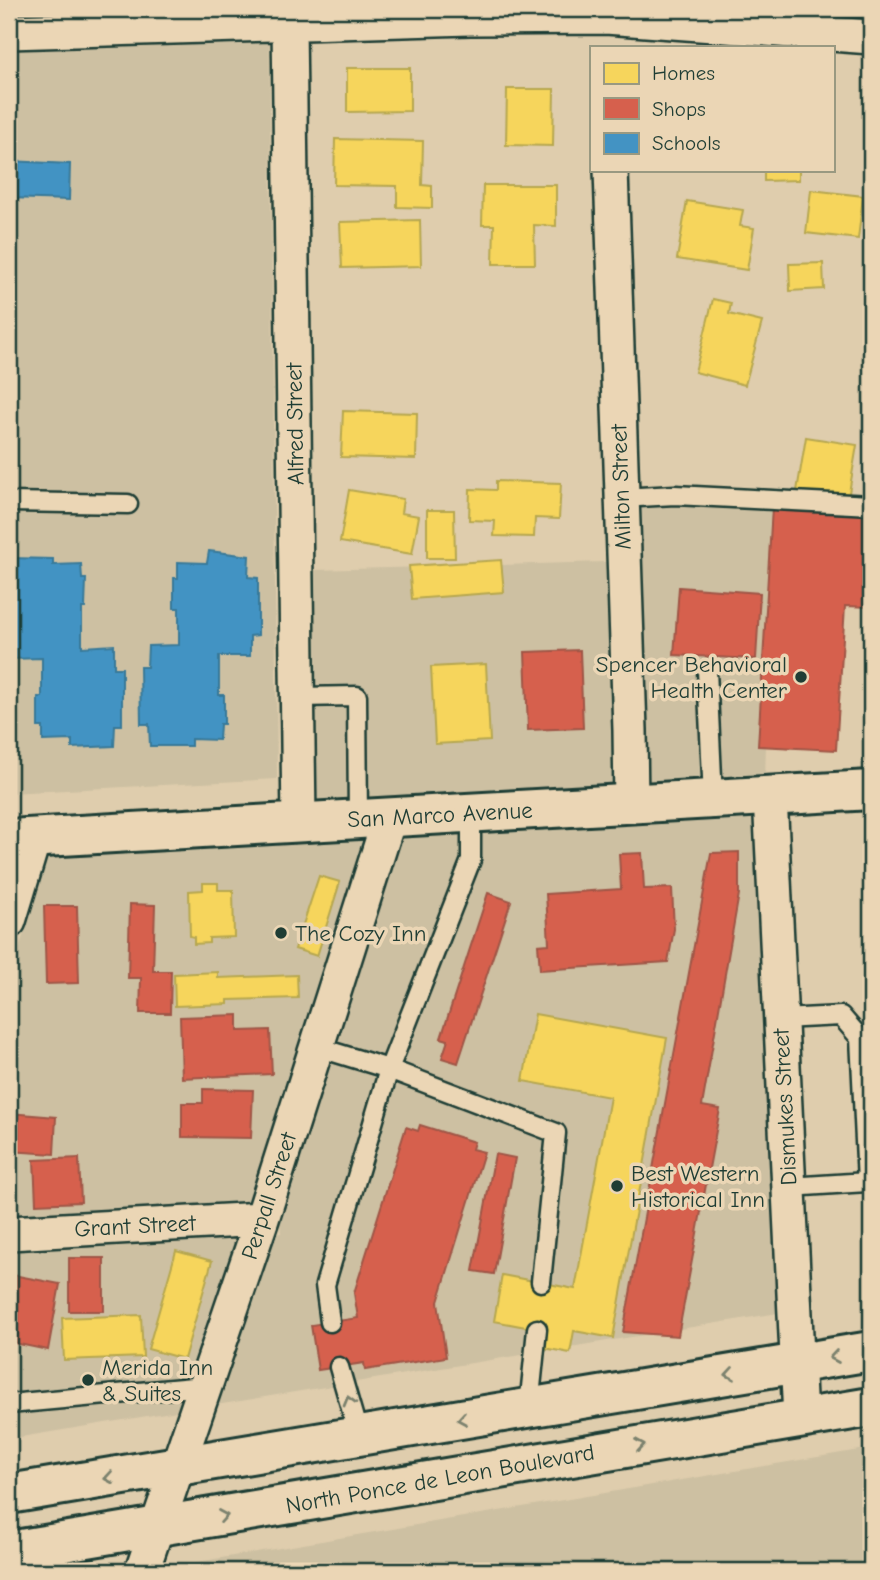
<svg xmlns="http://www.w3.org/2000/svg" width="880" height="1580" font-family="'Comic Neue',sans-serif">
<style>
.built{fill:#cdc0a2}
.homes{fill:#f6d55c;stroke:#b6a750;stroke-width:2}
.shops{fill:#d6604d;stroke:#9f5646;stroke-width:2}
.schools{fill:#4393c3;stroke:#387998;stroke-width:2}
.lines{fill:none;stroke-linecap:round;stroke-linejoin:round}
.lane-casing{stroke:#1f3d34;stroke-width:23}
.street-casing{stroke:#1f3d34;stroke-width:38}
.secondary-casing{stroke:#1f3d34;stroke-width:44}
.highway-casing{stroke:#1f3d34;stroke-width:44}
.lane{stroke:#ebd6b5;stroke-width:18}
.street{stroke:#ebd6b5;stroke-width:33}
.secondary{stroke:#ebd6b5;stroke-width:38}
.highway{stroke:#ebd6b5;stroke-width:38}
.oneway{stroke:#7b826e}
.poi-dot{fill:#1f3d34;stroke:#ebd6b5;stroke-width:2.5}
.labels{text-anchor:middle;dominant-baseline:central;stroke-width:7;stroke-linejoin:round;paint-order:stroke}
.street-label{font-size:23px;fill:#1f3d34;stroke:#ebd6b5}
.poi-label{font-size:23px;fill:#1f3d34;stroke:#ebd6b5;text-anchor:start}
</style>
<rect width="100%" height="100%" fill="#dfcdad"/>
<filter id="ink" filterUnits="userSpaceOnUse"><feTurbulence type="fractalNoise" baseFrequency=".0143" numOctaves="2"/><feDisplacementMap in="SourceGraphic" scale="14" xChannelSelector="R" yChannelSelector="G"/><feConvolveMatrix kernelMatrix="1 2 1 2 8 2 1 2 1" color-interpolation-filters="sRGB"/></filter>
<g filter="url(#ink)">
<path class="built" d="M 9,9 L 269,9 L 277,779 L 9,793 Z
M 638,489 L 773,493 L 765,780 L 648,788 Z
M 606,562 L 614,790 L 316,807 L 314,570 Z
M 753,812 L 778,1313 L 216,1405 L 275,1234 L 281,1233 L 280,1221 L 403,833 Z
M 366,835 L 248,1205 L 9,1217 L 9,982 L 48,853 Z
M 238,1236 L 177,1411 L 9,1439 L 9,1248 Z
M 871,1448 L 871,1571 L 161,1571 L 162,1568 Z"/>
<path class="homes" d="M 347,68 L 410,68 L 410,111 L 347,112 Z
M 507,89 L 554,89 L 553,146 L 506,145 Z
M 335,139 L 423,141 L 422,185 L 432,186 L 432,208 L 397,207 L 397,186 L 334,185 Z
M 764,170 L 799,170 L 799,180 L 764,181 Z
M 483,185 L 556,185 L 556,226 L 534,225 L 535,264 L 493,264 L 494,225 L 482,225 Z
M 811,190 L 863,196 L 858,239 L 806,233 Z
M 687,201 L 743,210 L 740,226 L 754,228 L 747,270 L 677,259 Z
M 420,220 L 421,266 L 342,268 L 340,222 Z
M 823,263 L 824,289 L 790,291 L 789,264 Z
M 713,299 L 731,303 L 729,314 L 762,322 L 745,385 L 695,372 Z
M 343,411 L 417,413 L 416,459 L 341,457 Z
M 806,437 L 857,445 L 848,499 L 797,491 Z
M 496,481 L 561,483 L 559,519 L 535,518 L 534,537 L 494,536 L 495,521 L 469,520 L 470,489 L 496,490 Z
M 349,490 L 403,499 L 401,513 L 419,516 L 412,554 L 340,542 Z
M 427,510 L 454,510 L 455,558 L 427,558 Z
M 501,560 L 504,592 L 412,599 L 409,566 Z
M 486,664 L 490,741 L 435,744 L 431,667 Z
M 319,876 L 340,882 L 317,956 L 295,949 Z
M 203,883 L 218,883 L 218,890 L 233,890 L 234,937 L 209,938 L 209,943 L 194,944 L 194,937 L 190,936 L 189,891 L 203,890 Z
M 218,972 L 218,978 L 297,975 L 298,998 L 228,1000 L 228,1004 L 175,1006 L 174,974 Z
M 535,1014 L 667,1038 L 613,1338 L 574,1331 L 570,1353 L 544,1348 L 547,1331 L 494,1321 L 502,1275 L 575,1289 L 610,1097 L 523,1081 Z
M 176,1251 L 212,1261 L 184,1359 L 148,1349 Z
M 141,1315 L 143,1357 L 64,1360 L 62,1318 Z"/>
<path class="shops" d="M 772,507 L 871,513 L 871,607 L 845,606 L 836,750 L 758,746 Z
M 679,587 L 760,593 L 756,659 L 674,655 Z
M 580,650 L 583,728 L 528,730 L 525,652 Z
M 739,852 L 739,894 L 702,1106 L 720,1109 L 678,1336 L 623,1332 L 711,853 Z
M 642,853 L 644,889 L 672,888 L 674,929 L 668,962 L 540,970 L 538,945 L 549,944 L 546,894 L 621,889 L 619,854 Z
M 488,893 L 511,901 L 458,1063 L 442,1058 L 448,1040 L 441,1038 Z
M 130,904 L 155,905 L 153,971 L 171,971 L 170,1013 L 140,1013 L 141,978 L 128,978 Z
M 44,906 L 77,906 L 79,983 L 46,984 Z
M 238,1015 L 238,1031 L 270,1030 L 272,1074 L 182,1078 L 180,1017 Z
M 203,1089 L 253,1090 L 251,1138 L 182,1137 L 182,1103 L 203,1103 Z
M 9,1113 L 56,1117 L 54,1154 L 9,1151 Z
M 420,1125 L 474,1142 L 472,1149 L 484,1152 L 438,1302 L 446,1357 L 365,1370 L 364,1363 L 318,1370 L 311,1325 L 358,1318 L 354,1293 L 406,1127 L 418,1131 Z
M 495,1154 L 515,1158 L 494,1274 L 473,1271 Z
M 79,1158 L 81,1202 L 36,1204 L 34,1160 Z
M 69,1258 L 104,1258 L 104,1311 L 69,1311 Z
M 13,1275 L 60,1284 L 48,1350 L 9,1342 L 9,1295 Z"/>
<path class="schools" d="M 9,161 L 70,164 L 69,200 L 9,198 Z
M 209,551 L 249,556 L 248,577 L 258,578 L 258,635 L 250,636 L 250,656 L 219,656 L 219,695 L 224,695 L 224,724 L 220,724 L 219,740 L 191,739 L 191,746 L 150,746 L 149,724 L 141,724 L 140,667 L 147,667 L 148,646 L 179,645 L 179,608 L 174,608 L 174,578 L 178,578 L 178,562 L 207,563 Z
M 10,558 L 53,559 L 53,565 L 81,564 L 82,579 L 86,579 L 85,608 L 82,608 L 82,647 L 114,645 L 114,668 L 122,668 L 122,725 L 115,725 L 114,746 L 72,748 L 72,740 L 43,741 L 43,727 L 38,727 L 38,697 L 42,697 L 42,658 L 11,659 L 11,637 L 9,637 Z"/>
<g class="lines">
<defs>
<path id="lane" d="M 621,498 L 675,495 L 871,505
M 9,502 L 128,504
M 707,670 L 713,799
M 298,697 L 357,696 L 358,820
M 781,1019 L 841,1016 L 860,1038 L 867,1182 L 789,1187
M 317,1047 L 389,1069 L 471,860 L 471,814
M 330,1322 L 325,1285 L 389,1069 L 556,1133 L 541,1282
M 339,1367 L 359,1436
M 9,1404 L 204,1386
M 529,1407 L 537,1329"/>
<path id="street" d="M 289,24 L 299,823
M 9,32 L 470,18 L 606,17 L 871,37
M 611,170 L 630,730 L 631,804
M 770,796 L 800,1418
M 9,921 L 34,838
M 9,1233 L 262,1219
M 142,1571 L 262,1219 L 389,819"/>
<path id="secondary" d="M 9,839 L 871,790"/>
<path id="highway" d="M 9,1494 L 871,1351
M 9,1551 L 871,1407"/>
</defs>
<use href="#lane" class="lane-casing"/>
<use href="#street" class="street-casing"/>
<use href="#secondary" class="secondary-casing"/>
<use href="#highway" class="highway-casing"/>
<use href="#lane" class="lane"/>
<use href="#street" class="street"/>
<use href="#secondary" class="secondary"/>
<use href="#highway" class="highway"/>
</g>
<defs><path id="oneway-chevron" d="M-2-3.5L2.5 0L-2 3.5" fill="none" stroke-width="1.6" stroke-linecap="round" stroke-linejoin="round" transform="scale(1.75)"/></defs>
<g class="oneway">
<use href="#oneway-chevron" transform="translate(834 1357) rotate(171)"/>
<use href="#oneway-chevron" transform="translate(730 1374) rotate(171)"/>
<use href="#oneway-chevron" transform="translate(349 1401) rotate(-106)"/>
<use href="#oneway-chevron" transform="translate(462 1419) rotate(170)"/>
<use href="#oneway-chevron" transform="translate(640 1445) rotate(-10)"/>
<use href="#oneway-chevron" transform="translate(109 1478) rotate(171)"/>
<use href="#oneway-chevron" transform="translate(223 1516) rotate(-10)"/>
</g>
</g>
<g class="poi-dot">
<circle cx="801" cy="677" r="7"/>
<circle cx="281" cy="933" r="7"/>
<circle cx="617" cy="1186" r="7"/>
<circle cx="88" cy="1380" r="7"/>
</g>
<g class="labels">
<g class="street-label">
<text transform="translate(295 424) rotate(-91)">Alfred Street</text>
<text transform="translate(621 487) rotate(-92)">Milton Street</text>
<text transform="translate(440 815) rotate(-3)">San Marco Avenue</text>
<text transform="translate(785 1107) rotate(-93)">Dismukes Street</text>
<text transform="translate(269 1196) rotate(-72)">Perpall Street</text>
<text transform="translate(135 1226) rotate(-3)">Grant Street</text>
<text transform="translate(440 1479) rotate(-10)">North Ponce de Leon Boulevard</text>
</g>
<g class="poi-label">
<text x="787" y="664" text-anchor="end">Spencer Behavioral<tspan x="787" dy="26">Health Center</tspan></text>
<text x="295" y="933">The Cozy Inn</text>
<text x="631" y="1173">Best Western<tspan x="631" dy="26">Historical Inn</tspan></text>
<text x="102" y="1367">Merida Inn<tspan x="102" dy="26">&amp; Suites</tspan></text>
</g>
</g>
<rect width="880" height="1580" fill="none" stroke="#ebd6b5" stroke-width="35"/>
<rect x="18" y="18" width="845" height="1545" fill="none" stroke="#1f3d34" stroke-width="2.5" filter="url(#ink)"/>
<rect x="590" y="46" width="245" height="126" fill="#ebd6b5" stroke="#999981" stroke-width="2"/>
<rect x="604" y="63" width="35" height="21" fill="#f6d55c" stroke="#999981" stroke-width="2"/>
<text x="652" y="80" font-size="21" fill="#1f3d34">Homes</text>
<rect x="604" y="98" width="35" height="21" fill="#d6604d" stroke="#999981" stroke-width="2"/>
<text x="652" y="116" font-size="21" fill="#1f3d34">Shops</text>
<rect x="604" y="133" width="35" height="21" fill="#4393c3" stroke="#999981" stroke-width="2"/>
<text x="652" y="150" font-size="21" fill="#1f3d34">Schools</text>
</svg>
